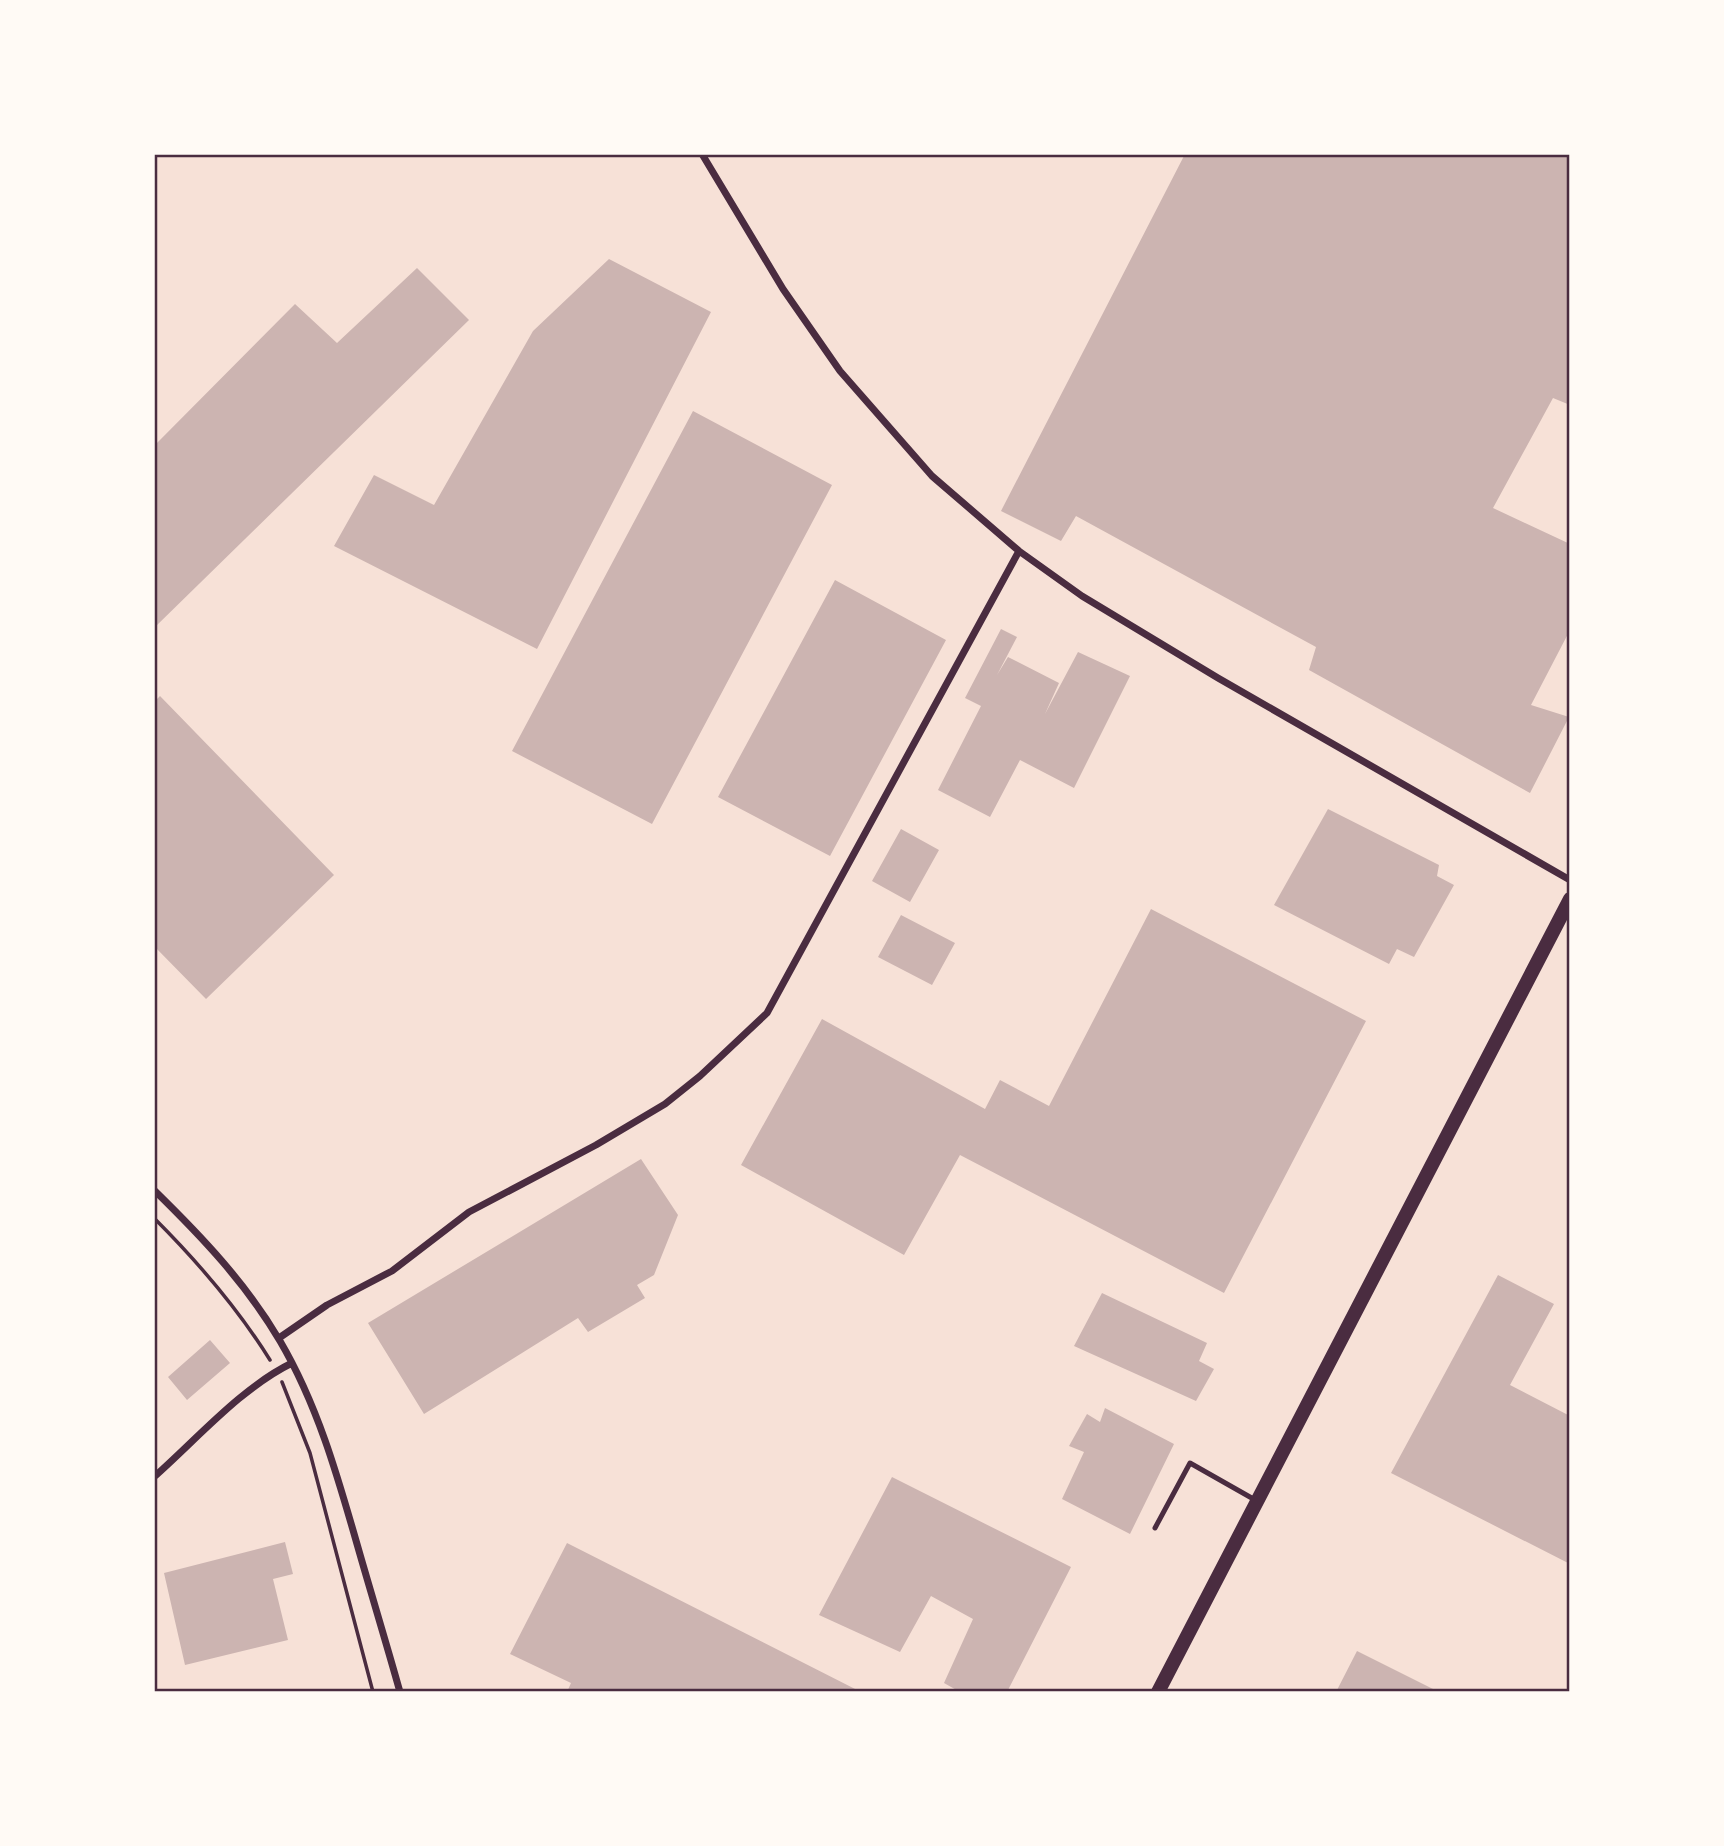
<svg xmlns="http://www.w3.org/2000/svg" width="1724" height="1846" font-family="'Open Sans',sans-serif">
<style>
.building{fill:#ccb4b1}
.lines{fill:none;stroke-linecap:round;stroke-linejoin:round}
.path{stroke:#4a2c40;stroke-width:3.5}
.service{stroke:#4a2c40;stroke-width:5}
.minor{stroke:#4a2c40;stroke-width:7}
.secondary{stroke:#4a2c40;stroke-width:14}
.neatline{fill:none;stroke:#4a2c40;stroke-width:2.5}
</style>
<rect width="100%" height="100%" fill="#f7e1d7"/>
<path class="building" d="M 1185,154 L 1570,154 L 1570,405 L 1553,398 L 1493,508 L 1570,544 L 1570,630 L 1531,705 L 1569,717 L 1530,793 L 1309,670 L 1316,647 L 1076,516 L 1061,541 L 1001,511 Z
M 609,259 L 711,312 L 537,649 L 334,546 L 374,475 L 434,505 L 533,331 Z
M 417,268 L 469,320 L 154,628 L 154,446 L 295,304 L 337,343 Z
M 693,411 L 832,485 L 652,824 L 512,751 Z
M 835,580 L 946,640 L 830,856 L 718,797 Z
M 1001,629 L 1017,637 L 997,675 L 1008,657 L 1059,683 L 1045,714 L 1078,652 L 1130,676 L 1074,788 L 1020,760 L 990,817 L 938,790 L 981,706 L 965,698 Z
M 160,696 L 334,875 L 206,999 L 154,946 L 154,702 Z
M 1328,809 L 1439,865 L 1437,876 L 1454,885 L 1414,957 L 1397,949 L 1389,964 L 1274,905 Z
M 901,829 L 939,850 L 910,902 L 872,881 Z
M 1151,909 L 1366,1021 L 1224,1293 L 960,1155 L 904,1255 L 741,1165 L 822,1019 L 985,1109 L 1000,1080 L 1049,1106 Z
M 901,915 L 955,943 L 932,985 L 878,957 Z
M 641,1159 L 678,1215 L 654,1275 L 637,1285 L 645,1298 L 588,1332 L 578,1318 L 424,1414 L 368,1323 Z
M 1498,1275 L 1554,1304 L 1510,1385 L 1570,1416 L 1570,1564 L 1391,1473 Z
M 1102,1293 L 1207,1343 L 1199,1361 L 1214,1369 L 1196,1401 L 1074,1346 Z
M 210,1340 L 230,1363 L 187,1400 L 168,1377 Z
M 1105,1408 L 1174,1444 L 1130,1534 L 1062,1499 L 1084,1452 L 1069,1446 L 1087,1414 L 1100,1422 Z
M 892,1477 L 1071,1567 L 1007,1692 L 960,1692 L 944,1683 L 973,1619 L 931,1596 L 900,1652 L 819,1615 Z
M 285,1542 L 293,1574 L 273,1579 L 288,1640 L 185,1665 L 164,1573 Z
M 567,1543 L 861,1692 L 567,1692 L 571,1683 L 510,1654 Z
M 1357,1651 L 1439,1692 L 1336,1692 Z"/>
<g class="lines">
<path class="path" d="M 154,1218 C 198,1262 237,1307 270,1360
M 282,1382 L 310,1453 L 373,1692"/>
<path class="service" d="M 1155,1528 L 1190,1463 L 1257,1501"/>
<path class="minor" d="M 702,154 L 783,289 L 840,371 L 932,476 L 1019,551 L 1082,596 L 1218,678 L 1570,880
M 154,1190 C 201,1236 246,1283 280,1341 C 317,1404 337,1474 357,1544 C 371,1593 386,1642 400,1692
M 279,1338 L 327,1305 L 392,1271 L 469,1212 L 596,1145 L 665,1104 L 700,1076 L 767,1013 L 1019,551
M 154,1477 C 197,1439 241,1388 292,1363"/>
<path class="secondary" d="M 1158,1692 L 1570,899"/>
</g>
<rect width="1724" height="1846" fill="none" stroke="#fffaf5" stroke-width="312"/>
<rect x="156" y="156" width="1412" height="1534" class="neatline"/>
</svg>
